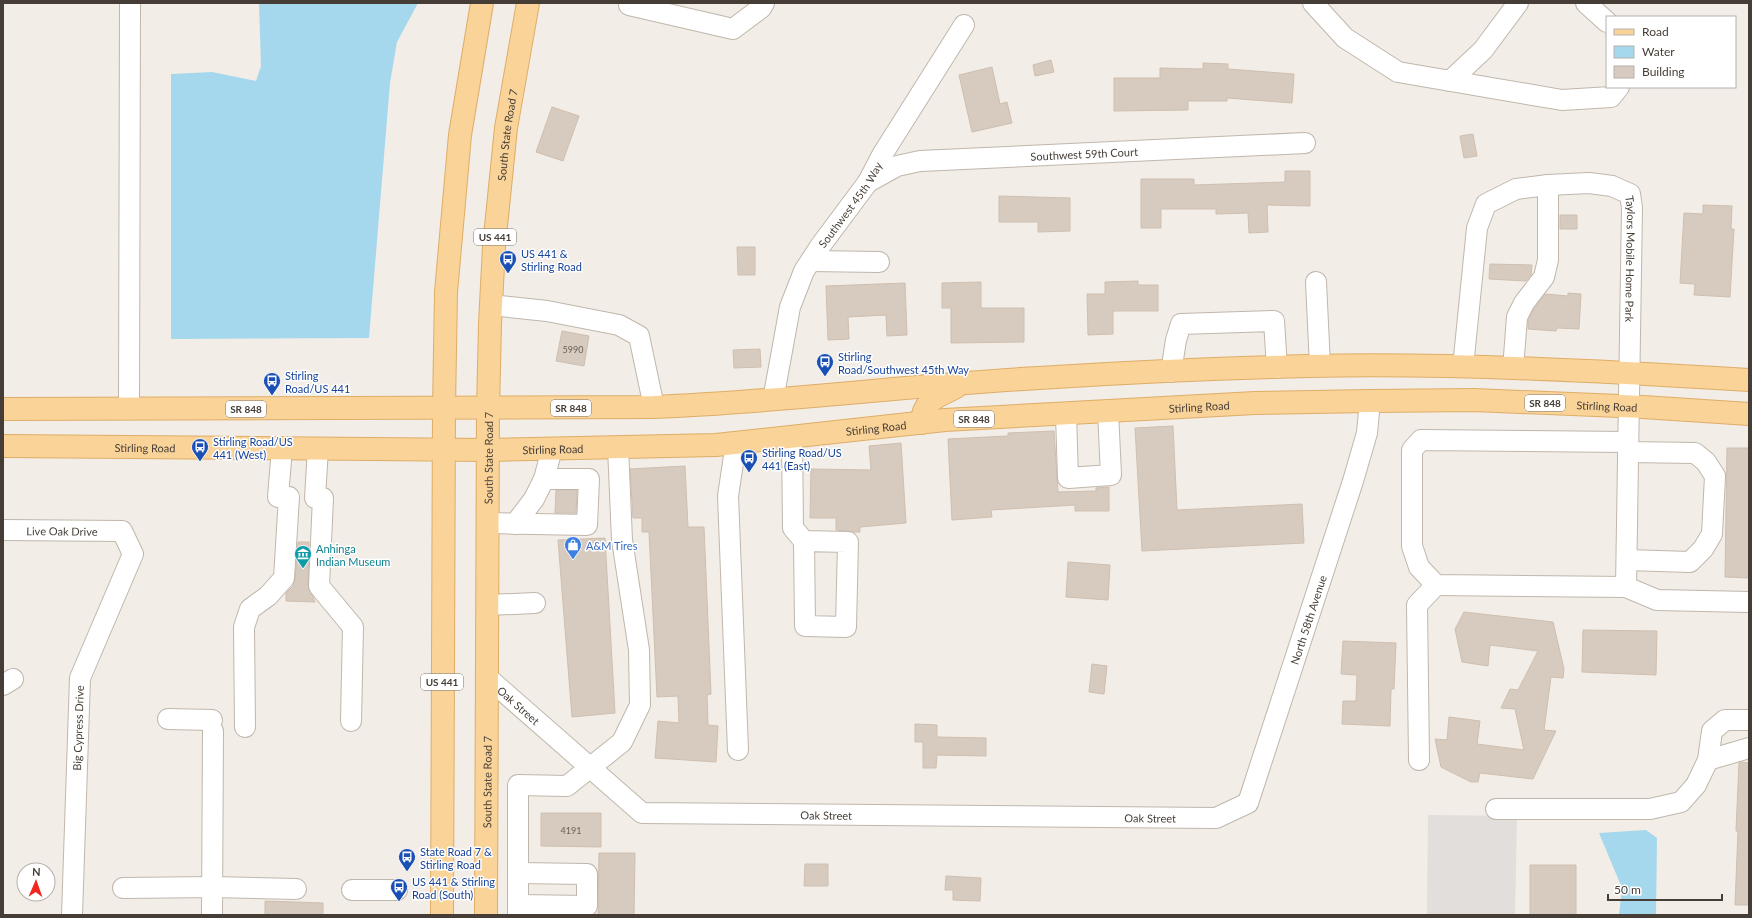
<svg xmlns="http://www.w3.org/2000/svg" width="1752" height="918" font-family="Lato,sans-serif">
<style>
.parking{fill:#e1dedb}
.water{fill:#a5d8ed}
.building{fill:#d7cbbf;stroke:#cebfb0}
.lines{fill:none;stroke-linecap:round;stroke-linejoin:round}
.minor-casing{stroke:#c0b7ac;stroke-width:22}
.major-casing{stroke:#dead68;stroke-width:24}
.minor{stroke:#fff;stroke-width:20}
.major{stroke:#fad398;stroke-width:22}
.labels{text-anchor:middle;dominant-baseline:central;stroke-width:3;stroke-linejoin:round;paint-order:stroke}
.number-label{font-size:9px;fill:#6a6058}
.shield{fill:#fff;stroke:#7d7772;stroke-width:1}
.shield-label{font-size:10px;font-weight:bold;fill:#453d36}
.street-label{font-size:11px;fill:#453d36;stroke:#fff}
.transit-label{font-size:11px;fill:#164399;stroke:#fff;text-anchor:start}
.shop-label{font-size:11px;fill:#366cbe;stroke:#fff;text-anchor:start}
.culture-label{font-size:11px;fill:#0d838f;stroke:#fff;text-anchor:start}
</style>
<rect width="100%" height="100%" fill="#f2ede6"/>
<path class="parking" d="M 1428,815 L 1517,816 L 1515,915 L 1427,915 Z"/>
<path class="water" d="M 259,3 L 418,3 L 397,42 L 390,83 L 369,338 L 171,339 L 171,74 L 212,72 L 256,81 L 261,66 Z
M 1646,830 L 1657,838 L 1656,915 L 1619,915 L 1622,888 L 1599,833 Z"/>
<path class="building" d="M 1051,60 L 1054,72 L 1035,76 L 1033,65 Z
M 1203,63 L 1228,64 L 1228,69 L 1294,74 L 1292,103 L 1227,98 L 1227,101 L 1188,101 L 1188,110 L 1114,111 L 1114,78 L 1160,78 L 1160,68 L 1203,69 Z
M 992,67 L 1000,104 L 1007,102 L 1012,123 L 972,132 L 959,75 Z
M 552,107 L 579,116 L 563,161 L 536,152 Z
M 1473,134 L 1477,156 L 1464,158 L 1460,136 Z
M 1285,171 L 1310,171 L 1310,206 L 1267,205 L 1268,232 L 1249,233 L 1248,213 L 1216,214 L 1216,209 L 1161,209 L 1161,228 L 1141,228 L 1141,179 L 1194,179 L 1194,185 L 1285,182 Z
M 999,196 L 1070,198 L 1070,231 L 1038,232 L 1038,222 L 999,222 Z
M 1703,205 L 1732,206 L 1731,229 L 1734,229 L 1730,297 L 1694,295 L 1695,284 L 1680,283 L 1684,213 L 1703,214 Z
M 1560,215 L 1577,215 L 1577,229 L 1560,229 Z
M 737,247 L 755,247 L 755,275 L 738,275 Z
M 1490,264 L 1532,265 L 1531,275 L 1526,281 L 1489,279 Z
M 1138,281 L 1138,285 L 1158,285 L 1158,311 L 1113,311 L 1113,334 L 1088,335 L 1087,294 L 1105,294 L 1105,282 Z
M 981,282 L 981,308 L 1024,308 L 1024,342 L 951,343 L 951,308 L 942,308 L 942,283 Z
M 905,283 L 907,335 L 887,336 L 886,315 L 848,317 L 849,339 L 828,340 L 826,286 Z
M 1568,293 L 1581,294 L 1579,329 L 1557,328 L 1556,331 L 1528,329 L 1528,320 L 1534,309 L 1545,294 L 1568,296 Z
M 562,331 L 589,336 L 584,366 L 556,361 Z
M 760,349 L 761,367 L 734,368 L 733,350 Z
M 1173,426 L 1177,510 L 1302,504 L 1304,543 L 1142,551 L 1135,428 Z
M 1054,431 L 1058,492 L 1096,491 L 1096,488 L 1109,487 L 1109,511 L 1075,511 L 1075,505 L 991,510 L 992,517 L 952,520 L 948,439 L 1008,436 L 1008,433 Z
M 901,443 L 906,523 L 860,527 L 860,532 L 854,532 L 836,530 L 836,518 L 810,518 L 811,469 L 871,470 L 869,446 Z
M 1727,448 L 1749,448 L 1749,578 L 1725,577 Z
M 685,466 L 688,527 L 704,527 L 711,694 L 707,695 L 708,725 L 718,726 L 716,762 L 655,758 L 658,721 L 679,723 L 678,696 L 657,697 L 649,532 L 642,532 L 642,518 L 633,518 L 630,469 Z
M 556,490 L 577,490 L 576,513 L 555,513 Z
M 605,538 L 615,713 L 572,717 L 558,540 Z
M 298,542 L 309,542 L 308,585 L 315,602 L 286,601 L 286,593 L 293,586 L 295,579 Z
M 1068,562 L 1110,565 L 1108,600 L 1066,597 Z
M 1464,612 L 1553,622 L 1564,669 L 1563,678 L 1551,677 L 1544,730 L 1556,731 L 1533,779 L 1480,773 L 1478,782 L 1471,782 L 1441,767 L 1435,739 L 1447,740 L 1449,717 L 1480,721 L 1477,744 L 1524,750 L 1515,709 L 1501,708 L 1510,689 L 1518,690 L 1538,651 L 1490,645 L 1488,666 L 1462,662 L 1455,629 Z
M 1583,630 L 1657,631 L 1656,675 L 1582,672 Z
M 1343,641 L 1396,643 L 1394,689 L 1391,689 L 1390,726 L 1342,724 L 1343,701 L 1356,701 L 1357,675 L 1341,674 Z
M 1092,664 L 1107,666 L 1104,694 L 1089,692 Z
M 915,724 L 937,725 L 937,737 L 986,738 L 986,756 L 937,755 L 936,768 L 923,768 L 923,742 L 915,742 Z
M 1741,762 L 1749,763 L 1749,905 L 1735,905 L 1738,831 L 1736,831 L 1739,763 Z
M 541,813 L 601,813 L 601,847 L 541,846 Z
M 599,853 L 635,853 L 634,915 L 598,915 Z
M 805,864 L 828,864 L 828,886 L 804,886 Z
M 1530,865 L 1576,865 L 1576,915 L 1530,915 Z
M 946,876 L 981,878 L 980,901 L 953,900 L 953,890 L 945,890 Z
M 265,901 L 323,903 L 323,915 L 265,915 Z"/>
<g class="lines">
<defs>
<g id="minor">
<path d="M 629,3 L 629,5 L 733,29 L 761,8 L 764,3"/>
<path d="M 1313,3 L 1345,38 L 1398,72 L 1562,100 L 1611,97 L 1619,87"/>
<path d="M 1586,3 L 1607,22"/>
<path d="M 1450,81 L 1483,50 L 1518,3"/>
<path id="s1" d="M 868,182 L 897,166 L 920,161 L 1305,143"/>
<path d="M 811,261 L 879,262"/>
<path d="M 1316,282 L 1320,366"/>
<path d="M 491,305 L 547,311 L 619,325 L 639,336 L 654,407"/>
<path id="s2" d="M 1463,367 L 1477,228 L 1486,204 L 1516,189 L 1548,185 L 1589,183 L 1612,186 L 1630,194 L 1632,208 L 1626,587"/>
<path d="M 1513,369 L 1517,317 L 1524,303 L 1544,277 L 1548,260 L 1548,185"/>
<path d="M 1171,372 L 1176,340 L 1181,324 L 1274,321 L 1277,368"/>
<path id="s3" d="M 773,400 L 790,307 L 804,271 L 821,245 L 868,182 L 882,155 L 964,25"/>
<path d="M 129,409 L 130,3"/>
<path d="M 1066,414 L 1068,478 L 1111,475 L 1108,411"/>
<path d="M 792,436 L 793,528 L 804,541 L 805,626 L 846,627 L 848,542 L 804,541"/>
<path d="M 1628,442 L 1421,440 L 1412,450 L 1412,546 L 1419,567 L 1436,585 L 1626,587 L 1657,600 L 1749,602"/>
<path d="M 736,443 L 728,496 L 738,750"/>
<path d="M 318,448 L 315,498 L 323,498 L 319,586 L 353,627 L 351,721"/>
<path d="M 278,497 L 282,448"/>
<path d="M 488,523 L 587,525 L 589,479 L 544,479"/>
<path d="M 515,524 L 534,499 L 544,479 L 552,449"/>
<path id="s4" d="M 3,530 L 122,531 L 133,554 L 80,678 L 72,915"/>
<path d="M 1627,560 L 1690,562 L 1703,549 L 1712,534 L 1715,476 L 1706,462 L 1695,453 L 1628,452"/>
<path d="M 488,605 L 535,603"/>
<path id="s5" d="M 488,678 L 642,813 L 1216,818 L 1248,803 L 1353,481 L 1367,433 L 1370,401"/>
<path d="M 3,685 L 13,679"/>
<path d="M 168,719 L 212,720"/>
<path d="M 245,727 L 244,627 L 250,609 L 268,596 L 284,578 L 289,497"/>
<path d="M 1419,760 L 1417,605 L 1436,585"/>
<path d="M 1708,760 L 1749,748"/>
<path d="M 1496,809 L 1650,809 L 1681,802 L 1696,785 L 1708,760 L 1712,731 L 1725,720 L 1749,720"/>
<path d="M 518,873 L 587,874 L 587,906 L 518,905"/>
<path d="M 123,888 L 212,887 L 296,889"/>
<path d="M 352,890 L 397,890"/>
<path d="M 212,915 L 213,731"/>
<path d="M 518,915 L 518,785 L 567,786 L 622,742 L 640,705 L 639,650 L 622,540 L 618,447"/>
</g>
<g id="major">
<path d="M 3,409 L 654,407 C 783,402 911,385 1039,378 C 1129,372 1219,368 1309,366 C 1455,363 1603,371 1749,380"/>
<path d="M 921,423 C 925,398 936,398 956,387"/>
<path id="s6" d="M 3,446 L 488,450 L 716,445 L 945,420 L 1255,403 L 1370,401 L 1474,400 L 1643,407 L 1749,414"/>
<path d="M 442,915 L 444,408 L 446,292 L 460,135 L 482,3"/>
<path id="s7" d="M 486,915 L 488,409 L 490,324 L 494,246 L 506,128 L 528,3"/>
</g>
</defs>
<use href="#minor" class="minor-casing"/>
<use href="#major" class="major-casing"/>
<use href="#minor" class="minor"/>
<use href="#major" class="major"/>
</g>
<defs>
<symbol id="bus-pin" viewBox="-11 -11 22 30"><path d="M0 17L-7.5 6A9.5 9.5 0 1 1 7.5 6Z" fill="#1a4fb4" stroke="#fff"/><path d="M-5-6H5V4H4V6H2V4H-2V6H-4V4H-5ZM-3.5-4V0h7V-4ZM-3.5 1.2v1.5H-2V1.2ZM2 1.2v1.5H3.5V1.2Z" fill="#fff"/></symbol>
<symbol id="shop-pin" viewBox="-11 -11 22 30"><path d="M0 17L-7.5 6A9.5 9.5 0 1 1 7.5 6Z" fill="#3f7fe0" stroke="#fff"/><path d="M-5-2.5h2.3a2.7 3.5 0 0 1 5.4 0H5L5.5 6h-11ZM-1.5-2.5h3a1.5 2.3 0 0 0-3 0Z" fill="#fff"/></symbol>
<symbol id="museum-pin" viewBox="-11 -11 22 30"><path d="M0 17L-7.5 6A9.5 9.5 0 1 1 7.5 6Z" fill="#0f9aa8" stroke="#fff"/><path d="M0-6L6-3V-2H-6V-3ZM-5-1h2V3h-2ZM-1-1h2V3h-2ZM3-1h2V3H3ZM-6 4H6V6H-6Z" fill="#fff"/></symbol>
</defs>
<g fill-rule="evenodd">
<use href="#bus-pin" x="498" y="249" width="20" height="27"/>
<use href="#bus-pin" x="815" y="352" width="20" height="27"/>
<use href="#bus-pin" x="262" y="371" width="20" height="27"/>
<use href="#bus-pin" x="190" y="437" width="20" height="27"/>
<use href="#bus-pin" x="739" y="448" width="20" height="27"/>
<use href="#shop-pin" x="563" y="535" width="20" height="27"/>
<use href="#museum-pin" x="293" y="544" width="20" height="27"/>
<use href="#bus-pin" x="397" y="847" width="20" height="27"/>
<use href="#bus-pin" x="389" y="877" width="20" height="27"/>
</g>
<g class="labels">
<g class="number-label">
<text x="573" y="349">5990</text>
<text x="571" y="830">4191</text>
</g>
<g class="shield">
<rect x="474" y="229" width="42" height="16" rx="3"/>
<rect x="1525" y="395" width="40" height="16" rx="3"/>
<rect x="551" y="400" width="40" height="16" rx="3"/>
<rect x="226" y="401" width="40" height="16" rx="3"/>
<rect x="954" y="411" width="40" height="16" rx="3"/>
<rect x="421" y="674" width="42" height="16" rx="3"/>
</g>
<g class="shield-label">
<text x="495" y="237">US 441</text>
<text x="1545" y="403">SR 848</text>
<text x="571" y="408">SR 848</text>
<text x="246" y="409">SR 848</text>
<text x="974" y="419">SR 848</text>
<text x="442" y="682">US 441</text>
</g>
<g class="street-label">
<text stroke="none"><textPath href="#s7" startOffset="781">South State Road 7</textPath></text>
<text stroke="none"><textPath href="#s1" startOffset="221">Southwest 59th Court</textPath></text>
<text stroke="none"><textPath href="#s3" startOffset="214">Southwest 45th Way</textPath></text>
<text stroke="none"><textPath href="#s2" startOffset="380">Taylors Mobile Home Park</textPath></text>
<text stroke="none"><textPath href="#s6" startOffset="1198">Stirling Road</textPath></text>
<text stroke="none"><textPath href="#s6" startOffset="1606">Stirling Road</textPath></text>
<text stroke="none"><textPath href="#s6" startOffset="874">Stirling Road</textPath></text>
<text stroke="none"><textPath href="#s6" startOffset="142">Stirling Road</textPath></text>
<text stroke="none"><textPath href="#s6" startOffset="550">Stirling Road</textPath></text>
<text stroke="none"><textPath href="#s7" startOffset="457">South State Road 7</textPath></text>
<text stroke="none"><textPath href="#s4" startOffset="59">Live Oak Drive</textPath></text>
<text stroke="none"><textPath href="#s5" startOffset="1007">North 58th Avenue</textPath></text>
<text stroke="none"><textPath href="#s5" startOffset="41">Oak Street</textPath></text>
<text transform="translate(78 728) rotate(-88)">Big Cypress Drive</text>
<text stroke="none"><textPath href="#s7" startOffset="133">South State Road 7</textPath></text>
<text stroke="none"><textPath href="#s5" startOffset="389">Oak Street</textPath></text>
<text stroke="none"><textPath href="#s5" startOffset="713">Oak Street</textPath></text>
</g>
<g class="transit-label">
<text x="521" y="253">US 441 &amp;<tspan x="521" dy="13">Stirling Road</tspan></text>
<text x="838" y="356">Stirling<tspan x="838" dy="13">Road/Southwest 45th Way</tspan></text>
<text x="285" y="375">Stirling<tspan x="285" dy="13">Road/US 441</tspan></text>
<text x="213" y="441">Stirling Road/US<tspan x="213" dy="13">441 (West)</tspan></text>
<text x="762" y="452">Stirling Road/US<tspan x="762" dy="13">441 (East)</tspan></text>
<text x="420" y="851">State Road 7 &amp;<tspan x="420" dy="13">Stirling Road</tspan></text>
<text x="412" y="881">US 441 &amp; Stirling<tspan x="412" dy="13">Road (South)</tspan></text>
</g>
<g class="shop-label">
<text x="586" y="545">A&amp;M Tires</text>
</g>
<g class="culture-label">
<text x="316" y="548">Anhinga<tspan x="316" dy="13">Indian Museum</tspan></text>
</g>
</g>
<rect width="1752" height="918" fill="none" stroke="#453d36" stroke-width="8"/>
<rect x="1606" y="16" width="130" height="72" fill="#ffffff" stroke="#b5b1af"/>
<rect x="1614" y="29" width="20" height="6" fill="#fad398" stroke="#b5b1af"/>
<text x="1642" y="36" font-size="12" fill="#453d36">Road</text>
<rect x="1614" y="46" width="20" height="12" fill="#a5d8ed" stroke="#b5b1af"/>
<text x="1642" y="56" font-size="12" fill="#453d36">Water</text>
<rect x="1614" y="66" width="20" height="12" fill="#d7cbbf" stroke="#b5b1af"/>
<text x="1642" y="76" font-size="12" fill="#453d36">Building</text>
<g transform="translate(36 882) rotate(2)"><circle r="19" fill="#ffffff" stroke="#b5b1af"/>
<path d="M0-3L7 15L0 10L-7 15Z" fill="#f1261f"/>
<text y="-6" font-size="11" font-weight="bold" text-anchor="middle" fill="#453d36">N</text>
</g>
<path d="M1608 894v6h114v-6" fill="none" stroke="#453d36" stroke-width="2"/>
<text x="1614" y="894" font-size="12" fill="#453d36" stroke="#ffffff" stroke-width="3" paint-order="stroke">50 m</text>
</svg>
